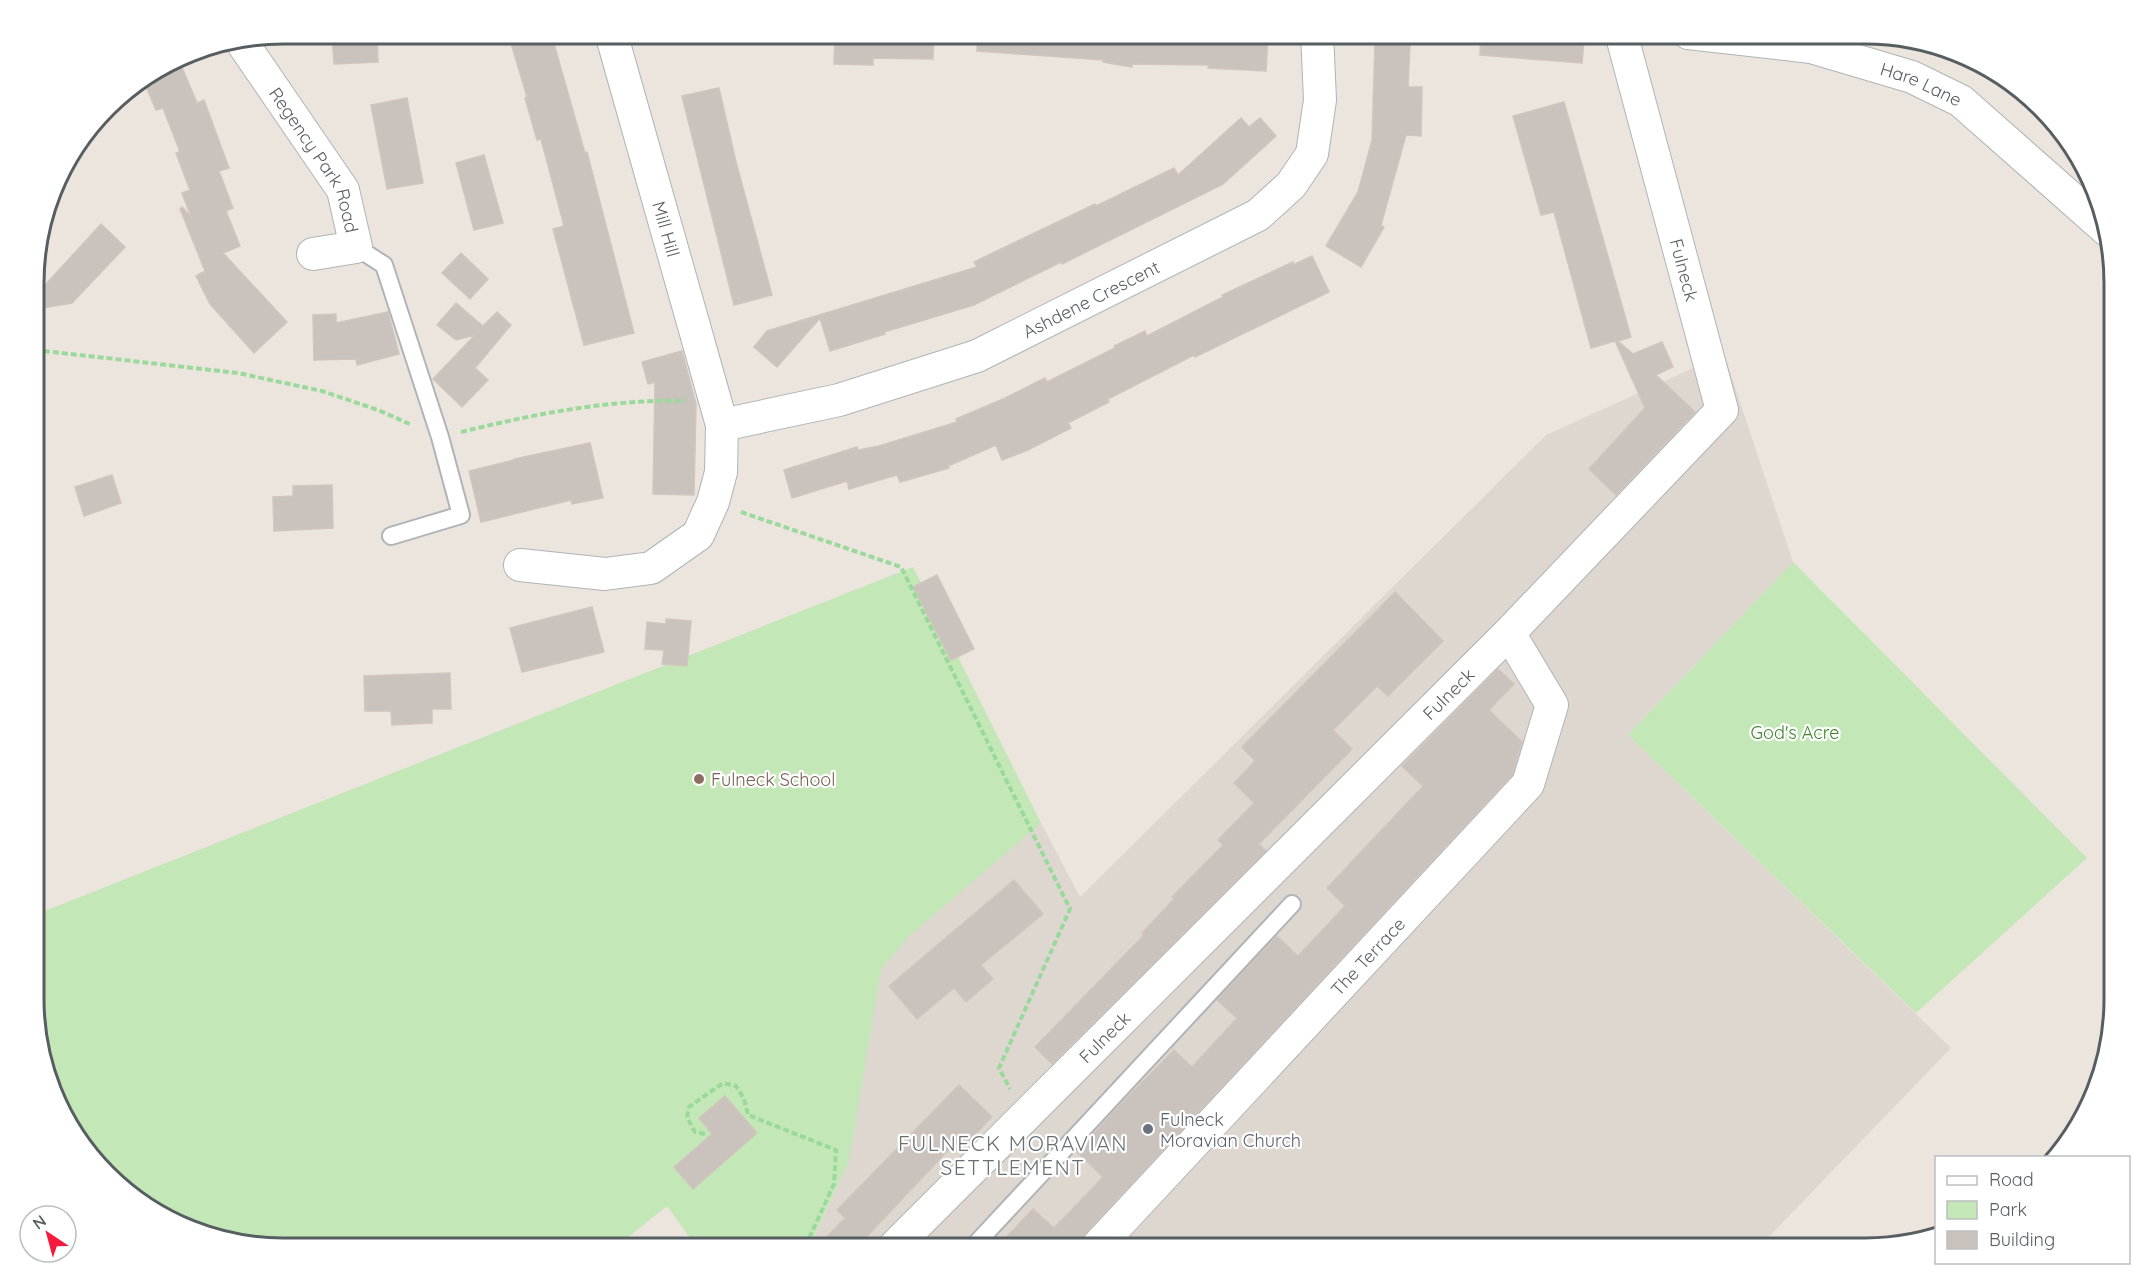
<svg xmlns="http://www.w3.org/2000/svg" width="2148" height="1282" font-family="Quicksand,sans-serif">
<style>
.education{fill:#ded7cf}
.green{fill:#c3e7b7}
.building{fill:#c9c2bd;stroke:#d1c5bc;stroke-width:1.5}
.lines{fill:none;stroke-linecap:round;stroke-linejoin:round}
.service-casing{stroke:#afb4b8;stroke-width:20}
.minor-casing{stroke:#afb4b8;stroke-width:34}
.path{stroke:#9ad99b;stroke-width:4;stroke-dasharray:6 3;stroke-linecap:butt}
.service{stroke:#fff;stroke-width:16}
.minor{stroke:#fff;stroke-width:32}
.education-dot{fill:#8d6e63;stroke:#fff;stroke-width:2}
.worship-dot{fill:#6b7280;stroke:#fff;stroke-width:2}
.labels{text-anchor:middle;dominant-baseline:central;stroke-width:4.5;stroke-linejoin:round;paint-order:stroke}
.street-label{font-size:18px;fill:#575e61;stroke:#fff}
.park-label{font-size:18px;fill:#3e832d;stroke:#fff}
.education-label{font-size:18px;fill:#785e54;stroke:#fff;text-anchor:start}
.worship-label{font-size:18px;fill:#5b616d;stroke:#fff;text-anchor:start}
.quarter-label{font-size:21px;letter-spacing:1.5px;fill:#687073;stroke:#fff}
.rim{fill:none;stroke:#575e61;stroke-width:3}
</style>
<rect width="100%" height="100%" fill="#ece5de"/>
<path class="education" d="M 1724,354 L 1793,562 L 1628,735 L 1951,1048 L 1757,1249 L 808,1249 L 849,1161 L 667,1206 L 613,1249 L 282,1249 L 218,1240 L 157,1215 L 75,1138 L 35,1032 L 35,915 L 913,567 L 1041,823 L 1080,897 L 1546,435 Z"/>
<path class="green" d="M 1793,562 L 2087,858 L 1916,1013 L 1628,735 Z
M 913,567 L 1041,823 L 908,937 L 881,969 L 849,1161 L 808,1249 L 698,1249 L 667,1206 L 613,1249 L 282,1249 L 218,1240 L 157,1215 L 75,1138 L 35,1032 L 35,915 Z"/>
<path class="building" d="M 332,33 L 377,33 L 378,62 L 334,64 Z
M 508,33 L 551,33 L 585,153 L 587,152 L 634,333 L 584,345 L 553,229 L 564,226 L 541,139 L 537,140 L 525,98 L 527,97 Z
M 835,33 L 934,33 L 933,59 L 873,58 L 873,65 L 834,64 Z
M 978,33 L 1268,34 L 1266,71 L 1208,68 L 1209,65 L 1132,64 L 1132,67 L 1103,62 L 1103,60 L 977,51 Z
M 1481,33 L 1531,33 L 1584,38 L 1582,63 L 1480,55 Z
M 1375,43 L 1410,45 L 1408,87 L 1422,87 L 1421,136 L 1406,135 L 1381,225 L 1384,227 L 1361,267 L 1326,246 L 1358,192 L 1372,140 Z
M 178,58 L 197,103 L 204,100 L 229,168 L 219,171 L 233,208 L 226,211 L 240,246 L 223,253 L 287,322 L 254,353 L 210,304 L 196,276 L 205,271 L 180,209 L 182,207 L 191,217 L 182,193 L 190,190 L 176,153 L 180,152 L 163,108 L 156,110 L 143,79 Z
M 719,88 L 736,162 L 772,295 L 734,305 L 682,96 Z
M 407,98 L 423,183 L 387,189 L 371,105 Z
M 1564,102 L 1631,337 L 1618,341 L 1633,354 L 1662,342 L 1673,367 L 1656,375 L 1695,412 L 1616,495 L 1589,469 L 1645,408 L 1615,341 L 1591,348 L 1554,212 L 1541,215 L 1513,116 Z
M 1241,118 L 1249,127 L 1260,118 L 1276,136 L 1223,184 L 1062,264 L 1061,262 L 974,305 L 884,332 L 885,334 L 830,351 L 820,318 L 777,367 L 754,347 L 767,331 L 977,267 L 974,262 L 999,250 L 1095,204 L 1096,206 L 1174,168 L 1178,175 Z
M 484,155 L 503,223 L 474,230 L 456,163 Z
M 101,224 L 125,247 L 72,303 L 35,309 L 35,296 Z
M 461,253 L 488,279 L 470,299 L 442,273 Z
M 1312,256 L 1329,292 L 1195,357 L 1194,355 L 1108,399 L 1109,402 L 1068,423 L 1071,428 L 1028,450 L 1002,460 L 996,445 L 948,466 L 949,468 L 900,482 L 897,475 L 849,489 L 847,481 L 792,498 L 784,470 L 857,447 L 858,450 L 879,446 L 957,422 L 956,419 L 1003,399 L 1045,378 L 1047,382 L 1115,348 L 1114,346 L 1145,331 L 1147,336 L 1223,297 L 1222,295 L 1293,262 L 1293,265 Z
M 456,303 L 483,326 L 497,312 L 511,325 L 475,368 L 488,380 L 462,407 L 433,379 L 475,335 L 456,340 L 437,325 Z
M 388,312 L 399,354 L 357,365 L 356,359 L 314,360 L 313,315 L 336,314 L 336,323 Z
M 682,351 L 696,404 L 694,495 L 653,494 L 655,382 L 648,384 L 642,362 Z
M 590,443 L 603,498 L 572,504 L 571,500 L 481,522 L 469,471 L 514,460 L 514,459 Z
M 112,475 L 121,503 L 84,516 L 75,487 Z
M 332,485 L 333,528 L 274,531 L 273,497 L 293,496 L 293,486 Z
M 937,575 L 974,649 L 951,660 L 913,587 Z
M 1395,592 L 1443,641 L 1388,696 L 1377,686 L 1333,730 L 1352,749 L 1259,844 L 1266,851 L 1052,1064 L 1035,1047 L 1144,935 L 1142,933 L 1174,899 L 1172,897 L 1223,845 L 1218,840 L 1254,803 L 1234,783 L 1255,761 L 1242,747 Z
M 592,607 L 604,652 L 522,672 L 510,628 Z
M 666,619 L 691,621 L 687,666 L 662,664 L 664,650 L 645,649 L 647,622 L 666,624 Z
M 1498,669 L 1514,684 L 1489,710 L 1522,742 L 1512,775 L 1082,1237 L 1074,1246 L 1076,1249 L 995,1249 L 1033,1209 L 1054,1228 L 1103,1177 L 1077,1152 L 1115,1110 L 1174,1050 L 1192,1067 L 1237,1018 L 1217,1000 L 1277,936 L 1298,956 L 1345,906 L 1327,888 L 1423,786 L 1402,766 Z
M 450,673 L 451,709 L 432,709 L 432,723 L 392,725 L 391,711 L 365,711 L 364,676 Z
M 1014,880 L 1043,914 L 981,965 L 993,979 L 966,1002 L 954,988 L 917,1019 L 889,986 Z
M 959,1085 L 992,1117 L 962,1148 L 956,1142 L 855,1249 L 815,1249 L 845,1218 L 837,1210 Z
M 725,1096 L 757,1133 L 693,1189 L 674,1167 L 712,1134 L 699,1118 Z"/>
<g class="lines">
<defs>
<path id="service" d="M 356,247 L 384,265 L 440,437 L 461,515 L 391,536
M 971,1249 L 1292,904"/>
<g id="minor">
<path id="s1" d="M 1688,33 L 1811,47 L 1912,77 L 1961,101 L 2107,230"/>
<path id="s2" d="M 241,41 L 343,190 L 356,247 L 313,254"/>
<path id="s3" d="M 722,425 L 839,400 L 977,356 L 1258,215 L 1291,185 L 1312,154 L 1320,100 L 1317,33"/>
<path d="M 520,565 L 605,574 L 651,568 L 698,535 L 713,502 L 721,472 L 722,425 L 611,33"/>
<path id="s4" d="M 892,1249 L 1509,633 L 1722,410 L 1621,33"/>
<path id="s5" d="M 1095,1249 L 1528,784 L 1552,705 L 1509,633"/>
</g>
</defs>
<use href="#service" class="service-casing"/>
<use href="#minor" class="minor-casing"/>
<path class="path" d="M 35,350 L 238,373 L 322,391 L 378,410 L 412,425
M 461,432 C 535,414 609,399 685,401
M 741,512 L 901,567 L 1070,909 L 999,1068 L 1010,1089
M 2110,965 L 2114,961
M 705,1134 L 695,1132 L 687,1117 L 689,1107 L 723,1083 L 736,1086 L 744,1099 L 748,1115 L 836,1150 L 834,1184 L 804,1249"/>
<use href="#service" class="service"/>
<use href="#minor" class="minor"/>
</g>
<circle class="education-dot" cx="699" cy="779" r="6"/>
<circle class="worship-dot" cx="1148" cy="1129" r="6"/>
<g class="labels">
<g class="street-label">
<text stroke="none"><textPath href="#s1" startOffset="240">Hare Lane</textPath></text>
<text stroke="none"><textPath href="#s2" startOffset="141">Regency Park Road</textPath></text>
<text transform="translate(666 229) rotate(74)">Mill Hill</text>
<text transform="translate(1684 270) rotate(75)">Fulneck</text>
<text stroke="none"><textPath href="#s3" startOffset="392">Ashdene Crescent</textPath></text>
<text stroke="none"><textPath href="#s4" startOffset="786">Fulneck</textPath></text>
<text stroke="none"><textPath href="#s5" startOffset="400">The Terrace</textPath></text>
<text stroke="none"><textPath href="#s4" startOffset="300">Fulneck</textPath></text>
</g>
<g class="park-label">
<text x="1795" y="732">God's Acre</text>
</g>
<g class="education-label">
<text x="711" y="779">Fulneck School</text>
</g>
<g class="worship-label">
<text x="1160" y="1119">Fulneck<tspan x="1160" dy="21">Moravian Church</tspan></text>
</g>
<g class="quarter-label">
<text x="1013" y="1143">FULNECK MORAVIAN<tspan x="1013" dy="24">SETTLEMENT</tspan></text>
</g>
</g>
<path d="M0 0H2148V1282H0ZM283 44H1865A239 239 0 0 1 2104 283V999A239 239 0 0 1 1865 1238H283A239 239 0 0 1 44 999V283A239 239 0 0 1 283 44Z" fill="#fff" fill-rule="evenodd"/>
<path class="rim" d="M283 44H1865A239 239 0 0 1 2104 283V999A239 239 0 0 1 1865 1238H283A239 239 0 0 1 44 999V283A239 239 0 0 1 283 44Z"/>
<rect x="1935" y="1156" width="195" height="108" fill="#ffffff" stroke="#bcbfc0" stroke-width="1.5"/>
<rect x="1947" y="1176" width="30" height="9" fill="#ffffff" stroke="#bcbfc0" stroke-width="1.5"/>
<text x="1989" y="1186" font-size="18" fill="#575e61">Road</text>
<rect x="1947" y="1201" width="30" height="18" fill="#c3e7b7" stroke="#bcbfc0" stroke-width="1.5"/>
<text x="1989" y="1216" font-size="18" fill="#575e61">Park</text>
<rect x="1947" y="1231" width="30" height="18" fill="#c9c2bd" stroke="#bcbfc0" stroke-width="1.5"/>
<text x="1989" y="1246" font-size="18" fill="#575e61">Building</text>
<g transform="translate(48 1234) rotate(324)"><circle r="28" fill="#ffffff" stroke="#bcbfc0" stroke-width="1.5"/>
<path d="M0-4.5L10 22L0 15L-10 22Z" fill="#f61a3f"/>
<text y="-9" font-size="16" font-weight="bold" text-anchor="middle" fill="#575e61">N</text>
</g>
</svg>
